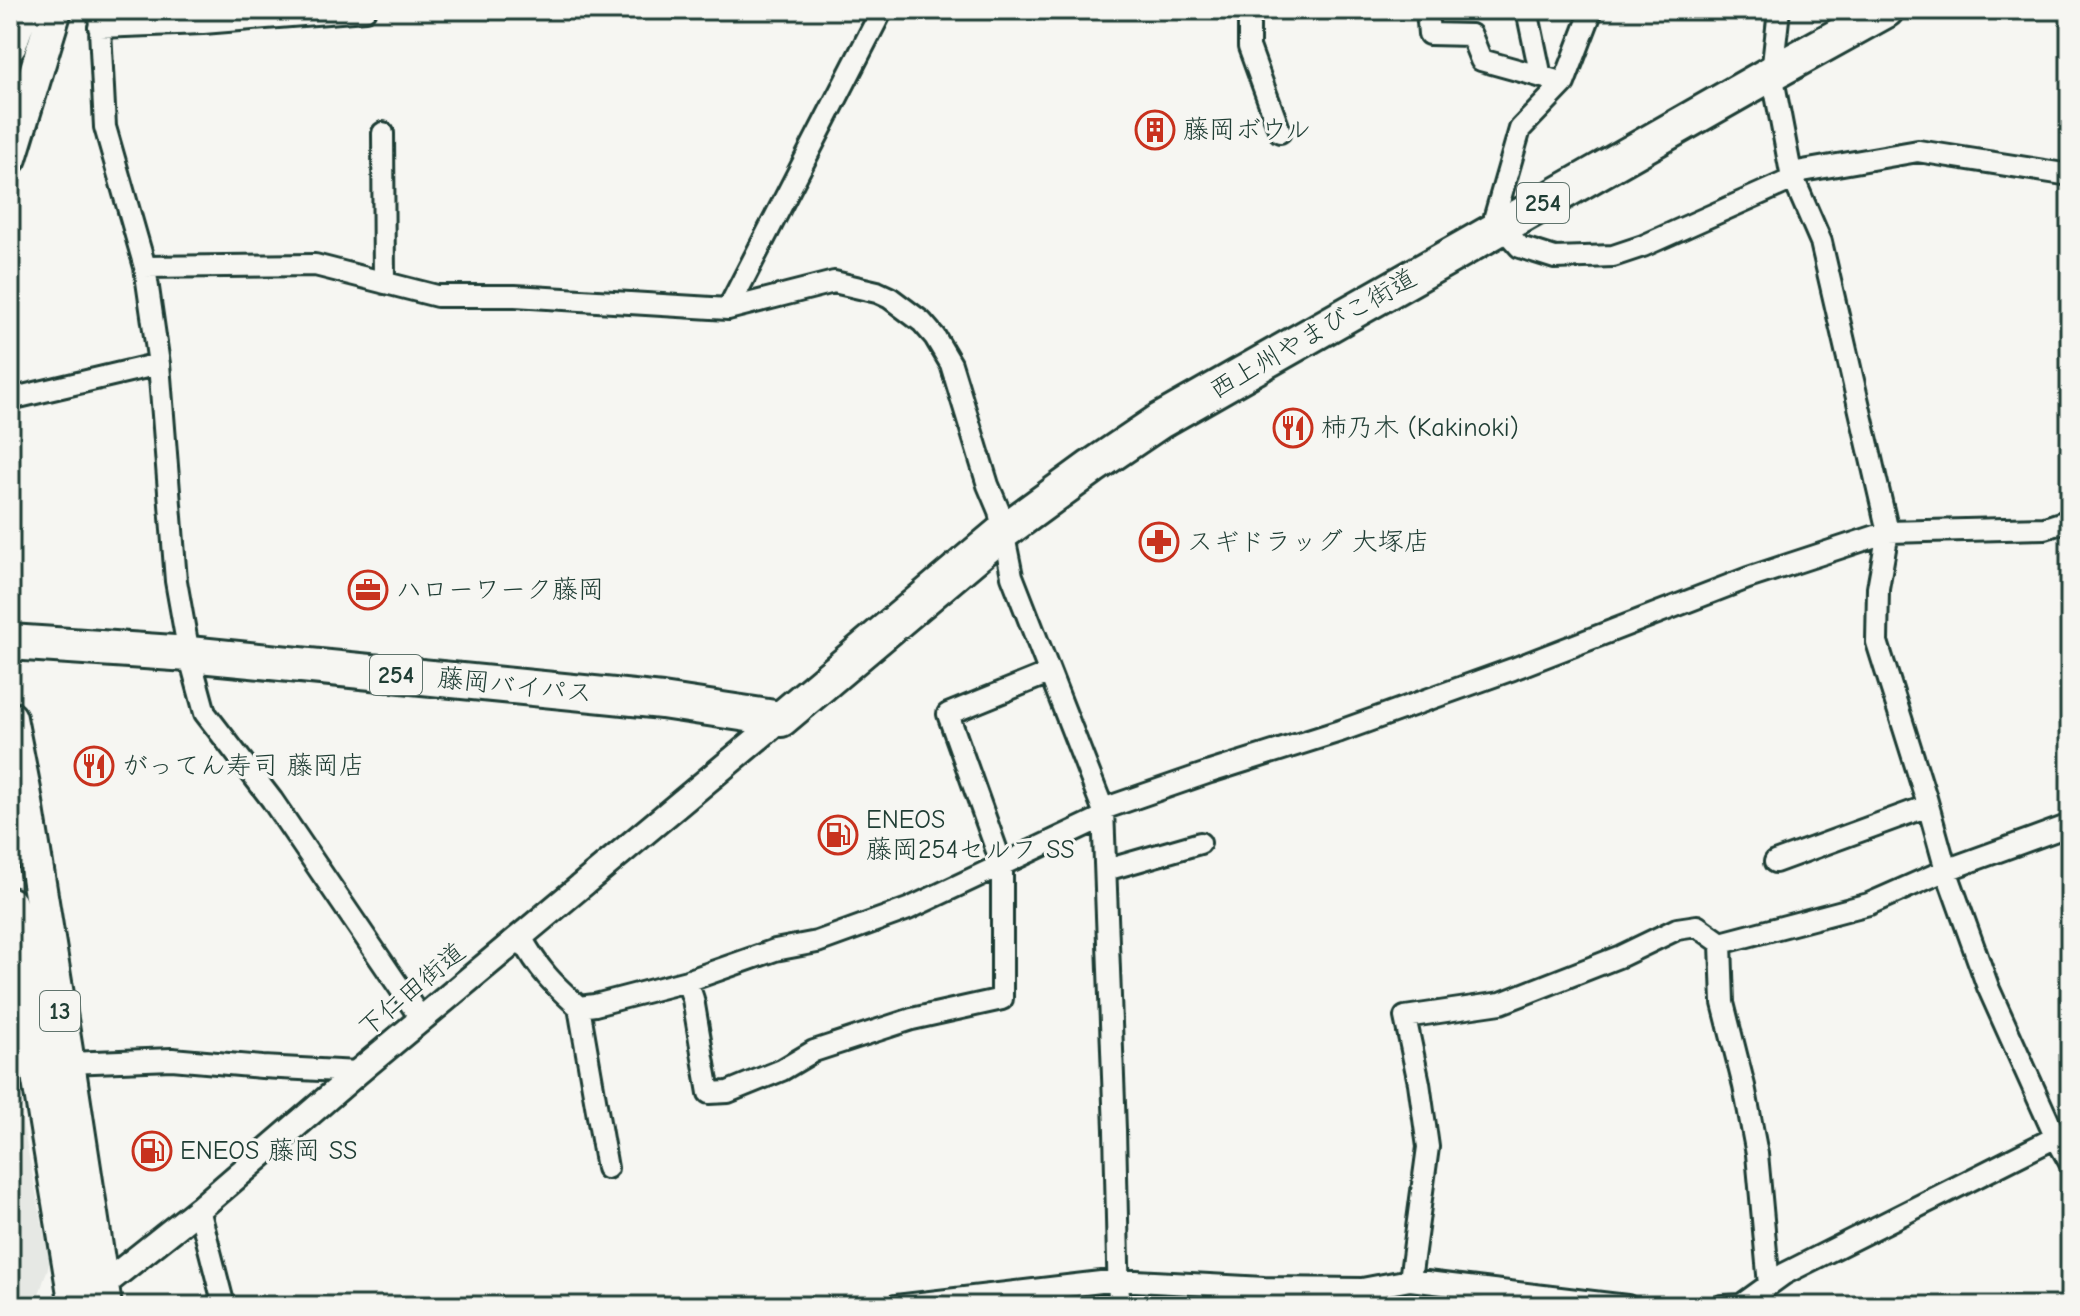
<svg xmlns="http://www.w3.org/2000/svg" width="2080" height="1316" font-family="'Comic Neue','Klee One',sans-serif">
<style>
.built{fill:#e6e8e4}
.lines{fill:none;stroke-linecap:round;stroke-linejoin:round}
.minor-casing{stroke:#1f3d34;stroke-width:26}
.tertiary-casing{stroke:#1f3d34;stroke-width:30}
.primary-casing{stroke:#1f3d34;stroke-width:38}
.trunk-casing{stroke:#1f3d34;stroke-width:40}
.minor{stroke:#f6f6f2;stroke-width:20}
.tertiary{stroke:#f6f6f2;stroke-width:24}
.primary{stroke:#f6f6f2;stroke-width:32}
.trunk{stroke:#f6f6f2;stroke-width:34}
.labels{text-anchor:middle;dominant-baseline:central;stroke-width:6;stroke-linejoin:round;paint-order:stroke}
.shield{fill:#f6f6f2;stroke:#60746d;stroke-width:2}
.shield-label{font-size:24px;font-weight:bold;fill:#1f3d34}
.poi-label{font-size:26px;fill:#1f3d34;stroke:#f6f6f2;text-anchor:start}
.street-label{font-size:26px;fill:#1f3d34;stroke:#f6f6f2}
</style>
<rect width="100%" height="100%" fill="#f6f6f2"/>
<filter id="ink" filterUnits="userSpaceOnUse"><feTurbulence type="fractalNoise" baseFrequency=".0125" numOctaves="2"/><feDisplacementMap in="SourceGraphic" scale="16" xChannelSelector="R" yChannelSelector="G"/><feConvolveMatrix kernelMatrix="1 2 1 2 8 2 1 2 1" color-interpolation-filters="sRGB"/></filter>
<g filter="url(#ink)">
<path class="built" d="M 10,1062 L 50,1262 L 35,1306 L 10,1306 Z"/>
<g class="lines">
<defs>
<path id="minor" d="M 99,10 L 105,127 L 145,267 L 159,364 L 176,581 L 189,654 L 205,713 L 272,800 L 421,1019
M 1249,10 L 1249,47 L 1280,132
M 1427,10 L 1429,34 L 1471,35 L 1481,60 L 1564,83
M 1527,10 L 1541,77
M 1592,10 L 1564,83 L 1520,129 L 1495,216 L 1502,227 L 1520,247 L 1555,258 L 1613,256 L 1643,246 L 1793,179
M 1779,10 L 1772,73 L 1791,173 L 1821,242 L 1888,532 L 1878,588 L 1877,642 L 1926,798 L 1946,870 L 1988,987 L 2055,1136 L 2070,1163
M 99,27 L 203,23 L 365,10
M 383,133 L 384,283
M 1791,173 L 1918,151 L 2070,175
M 145,267 L 315,265 L 437,296 L 515,296 L 728,309 L 834,282 L 877,292 L 890,298 L 922,322 L 935,337 L 951,364 L 988,485 L 999,511 L 1012,576 L 1103,809 L 1115,1130 L 1119,1306
M 728,309 L 882,10
M 10,399 L 159,364
M 1103,809 L 1210,772 L 1340,731 L 1513,669 L 1748,578 L 1888,532 L 2045,528 L 2070,520
M 1775,862 L 1928,806
M 1106,870 L 1200,843
M 521,937 C 539,970 552,983 579,1007 L 595,1005 L 687,981 L 775,950 L 817,942 L 908,909 L 1103,817
M 1721,943 L 1723,1003 L 1744,1086 L 1757,1154 L 1769,1285
M 687,981 L 693,999 L 709,1093 L 728,1092 L 782,1070 L 814,1051 L 912,1019 L 1002,999 L 1002,865 L 948,714 L 1049,673
M 579,1007 L 607,1168
M 68,1063 L 172,1059 L 262,1067 L 358,1072
M 199,1209 L 224,1306
M 1410,1280 L 1428,1147 L 1419,1083 L 1405,1017 L 1501,1003 L 1621,956 L 1677,929 L 1697,926 L 1721,943 L 1869,904 L 1946,870 L 2070,825
M 896,1306 L 1118,1280 L 1264,1288 L 1362,1289 L 1410,1280 L 1627,1306
M 1722,1306 L 1741,1305 L 1784,1274 L 2070,1130"/>
<path id="tertiary" d="M 92,1294 L 199,1209 L 358,1072 L 781,719"/>
<path id="primary" d="M 10,45 L 22,10
M 10,158 L 55,10
M 10,718 L 24,790 L 68,1063 L 105,1306
M 10,904 L 76,1306"/>
<path id="trunk" d="M 10,642 L 189,654 L 614,696 L 662,701 L 781,719 L 1003,532 L 1092,467 L 1160,421 L 1772,73 L 1886,10"/>
</defs>
<use href="#minor" class="minor-casing"/>
<use href="#tertiary" class="tertiary-casing"/>
<use href="#primary" class="primary-casing"/>
<use href="#trunk" class="trunk-casing"/>
<use href="#minor" class="minor"/>
<use href="#tertiary" class="tertiary"/>
<use href="#primary" class="primary"/>
<use href="#trunk" class="trunk"/>
</g>
</g>
<defs>
<symbol id="building-ring" viewBox="-11 -11 22 22"><circle r="9.5" fill="#f6f6f2" stroke="#c8321e" stroke-width="1.5"/><path d="M-4-6H4V6H1V3H-1V6H-4ZM-2.5-4.3h1.7v1.8h-1.7ZM.8-4.3h1.7v1.8H.8ZM-2.5-1h1.7V.8h-1.7ZM.8-1h1.7V.8H.8Z" fill="#c8321e"/></symbol>
<symbol id="restaurant-ring" viewBox="-11 -11 22 22"><circle r="9.5" fill="#f6f6f2" stroke="#c8321e" stroke-width="1.5"/><path d="M-5-6h1v4h1v-4h1v4h1v-4h1v5L-1.5 .5V6h-2V.5L-5-1ZM5-6V6H3V1.5H1.5Q1.5-4 5-6Z" fill="#c8321e"/></symbol>
<symbol id="pharmacy-ring" viewBox="-11 -11 22 22"><circle r="9.5" fill="#f6f6f2" stroke="#c8321e" stroke-width="1.5"/><path d="M-2-6h4v4h4v4h-4v4h-4v-4h-4v-4h4Z" fill="#c8321e"/></symbol>
<symbol id="office-ring" viewBox="-11 -11 22 22"><circle r="9.5" fill="#f6f6f2" stroke="#c8321e" stroke-width="1.5"/><path d="M-6-3h4V-5.5h4V-3h4V5H-6ZM-1-4.5V-3h2v-1.5ZM-6 0V1H6V0Z" fill="#c8321e"/></symbol>
<symbol id="fuel-ring" viewBox="-11 -11 22 22"><circle r="9.5" fill="#f6f6f2" stroke="#c8321e" stroke-width="1.5"/><path d="M-5.5-6h7V0h2V4h1.3V-2.5L3-4.5l.8-.8L6-3V5H2.5V1h-1V6h-7ZM-4.2-4.7v3.2H.2V-4.7Z" fill="#c8321e"/></symbol>
</defs>
<g fill-rule="evenodd">
<use href="#building-ring" x="1133" y="108" width="44" height="44"/>
<use href="#restaurant-ring" x="1271" y="406" width="44" height="44"/>
<use href="#pharmacy-ring" x="1137" y="520" width="44" height="44"/>
<use href="#office-ring" x="346" y="568" width="44" height="44"/>
<use href="#restaurant-ring" x="72" y="744" width="44" height="44"/>
<use href="#fuel-ring" x="816" y="813" width="44" height="44"/>
<use href="#fuel-ring" x="130" y="1129" width="44" height="44"/>
</g>
<g class="labels">
<g class="shield">
<rect x="1517" y="183" width="52" height="40" rx="6"/>
<rect x="370" y="655" width="52" height="40" rx="6"/>
<rect x="40" y="991" width="40" height="40" rx="6"/>
</g>
<g class="shield-label">
<text x="1543" y="203">254</text>
<text x="396" y="675">254</text>
<text x="60" y="1011">13</text>
</g>
<g class="poi-label">
<text x="1183" y="130">藤岡ボウル</text>
<text x="1321" y="428">柿乃木 (Kakinoki)</text>
<text x="1187" y="542">スギドラッグ 大塚店</text>
<text x="396" y="590">ハローワーク藤岡</text>
<text x="122" y="766">がってん寿司 藤岡店</text>
<text x="866" y="820">ENEOS<tspan x="866" dy="30">藤岡254セルフ SS</tspan></text>
<text x="180" y="1151">ENEOS 藤岡 SS</text>
</g>
<g class="street-label">
<text transform="translate(1313 334) rotate(-30)">西上州やまびこ街道</text>
<text transform="translate(515 686) rotate(6)">藤岡バイパス</text>
<text transform="translate(412 990) rotate(-40)">下仁田街道</text>
</g>
</g>
<rect width="2080" height="1316" fill="none" stroke="#f6f6f2" stroke-width="40"/>
<rect x="20" y="20" width="2040" height="1276" fill="none" stroke="#1f3d34" stroke-width="3" filter="url(#ink)"/>
</svg>
